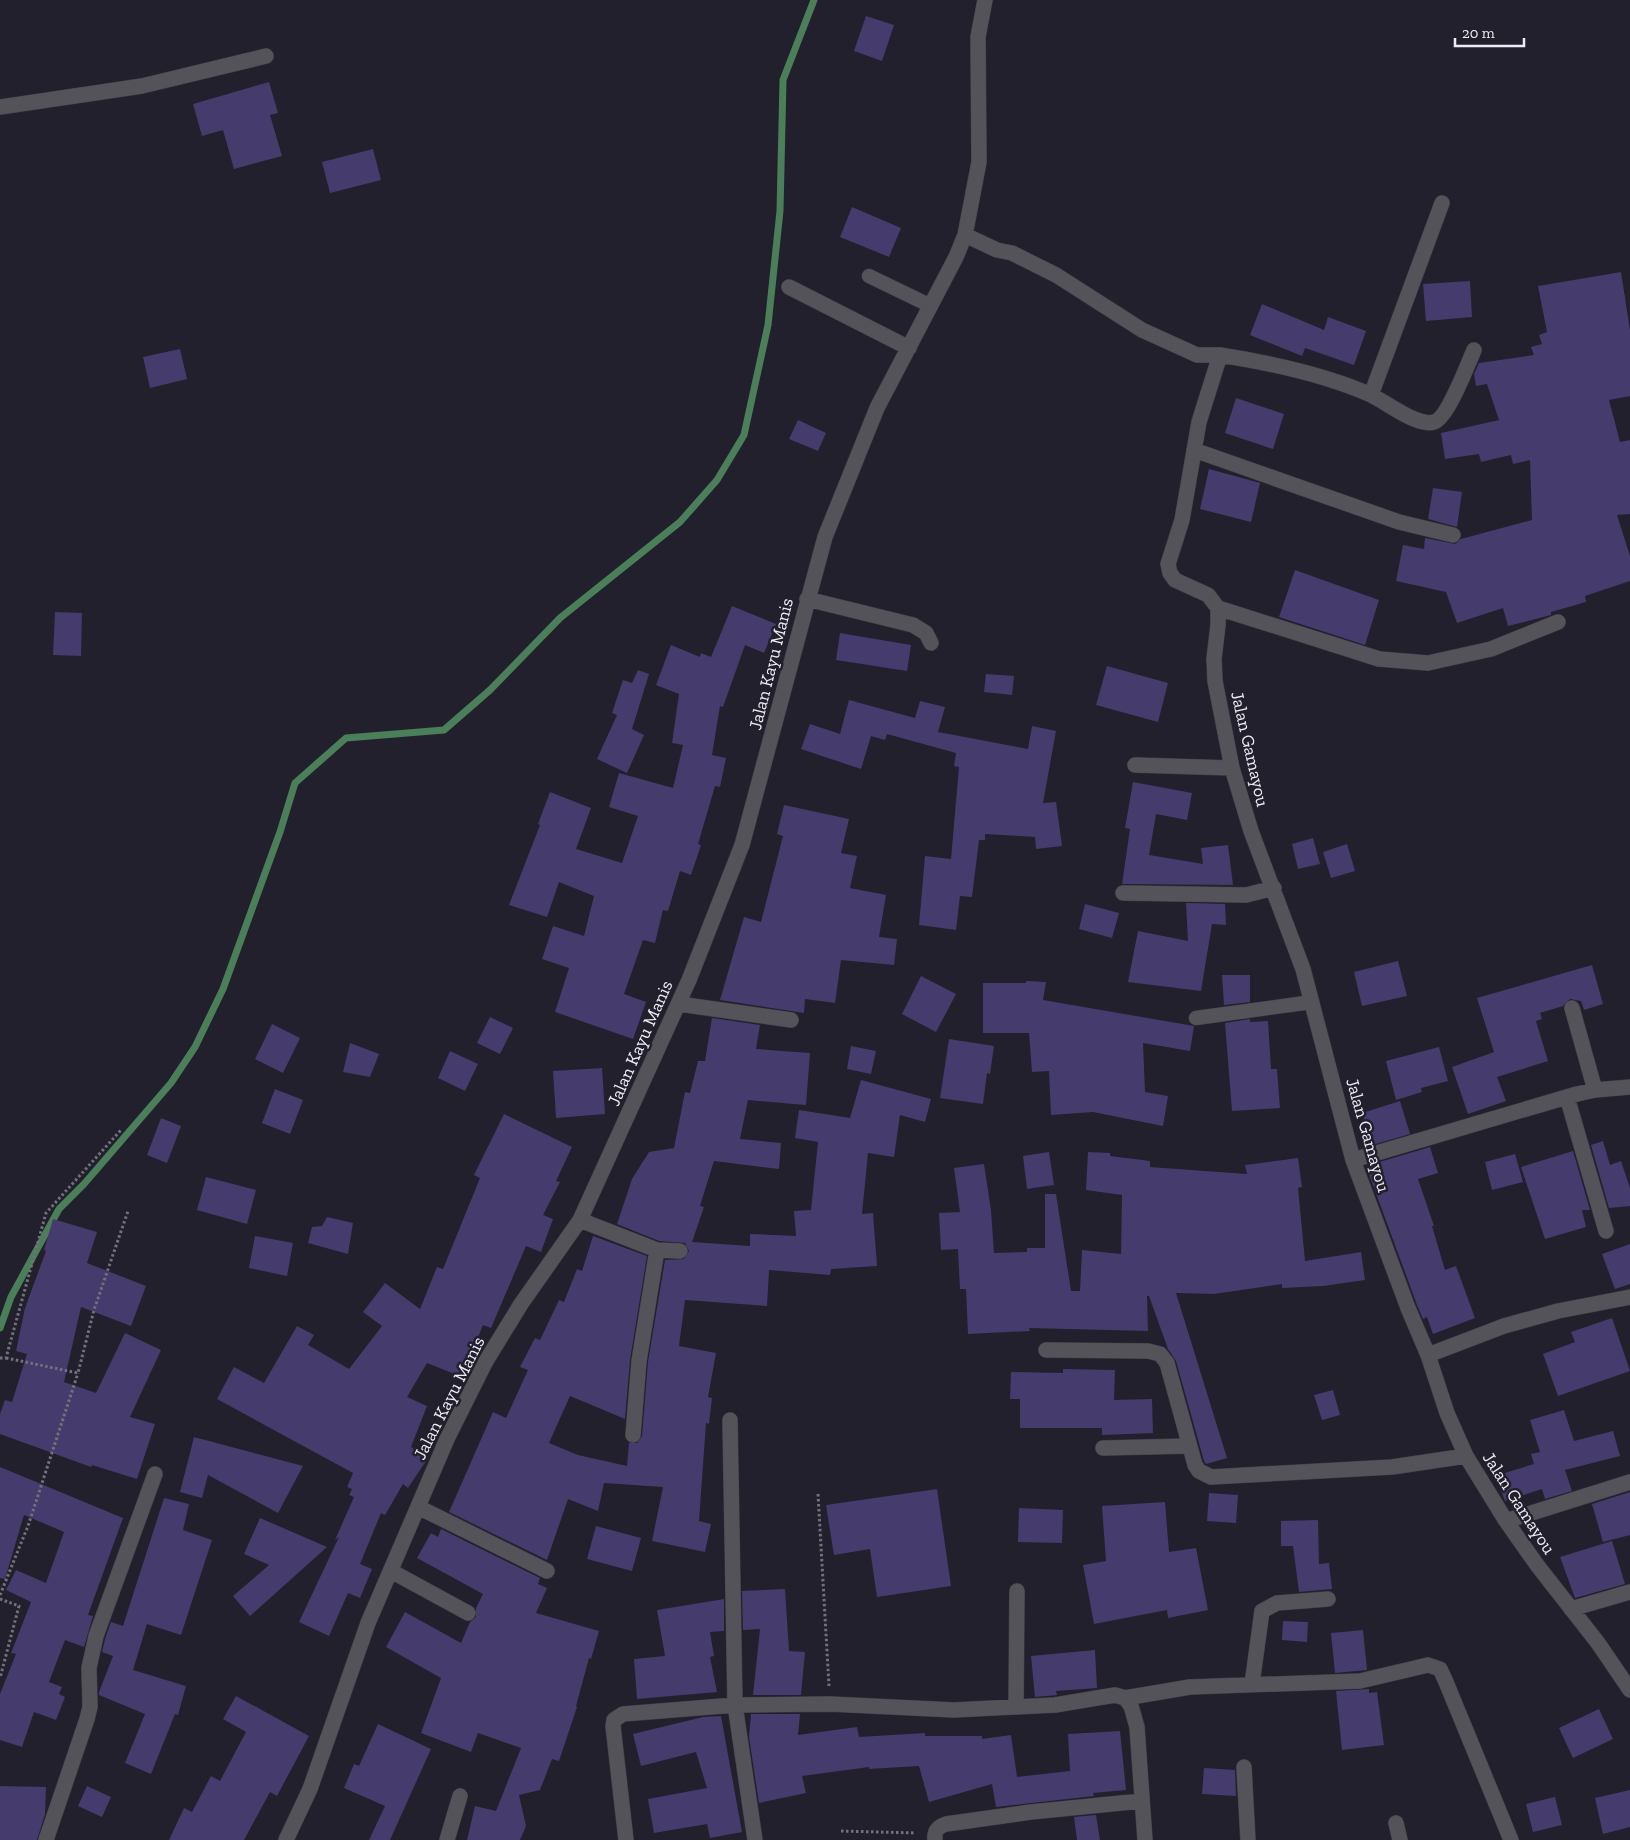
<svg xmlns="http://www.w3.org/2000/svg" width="1630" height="1840" font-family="'Zilla Slab',serif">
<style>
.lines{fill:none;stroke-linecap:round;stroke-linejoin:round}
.stream{stroke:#4b7f59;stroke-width:7}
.building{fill:#453b6c}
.service-casing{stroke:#3f3d48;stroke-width:15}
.minor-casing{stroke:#3f3d48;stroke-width:16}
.path{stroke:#73717b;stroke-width:3;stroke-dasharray:2.5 2.5;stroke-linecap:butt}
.service{stroke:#545359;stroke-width:14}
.minor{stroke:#545359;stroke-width:15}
.labels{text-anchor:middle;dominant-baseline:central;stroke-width:5;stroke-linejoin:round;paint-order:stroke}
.street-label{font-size:18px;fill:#eeedf5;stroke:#22202c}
</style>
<rect width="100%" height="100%" fill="#22202c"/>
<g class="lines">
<path class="stream" d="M 0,1328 L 11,1297 L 59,1209 L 84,1184 L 171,1083 L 195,1047 L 223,989 L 280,832 L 295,783 L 346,738 L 444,730 L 490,690 L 560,618 L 680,522 L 717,480 L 744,435 L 768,325 L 780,211 L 783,80 L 814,0"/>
</g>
<path class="building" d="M 866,16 L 894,25 L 882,61 L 854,51 Z
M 269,82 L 278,113 L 270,115 L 282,156 L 234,169 L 223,130 L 202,136 L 193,104 Z
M 373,149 L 381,180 L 330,193 L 322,162 Z
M 852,207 L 901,228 L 889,257 L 840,237 Z
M 1621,272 L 1630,330 L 1630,396 L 1609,400 L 1620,442 L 1630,440 L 1630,514 L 1617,515 L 1630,556 L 1630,581 L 1585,596 L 1586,602 L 1551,612 L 1551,615 L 1508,626 L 1503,608 L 1457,623 L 1446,592 L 1396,581 L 1403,545 L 1424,549 L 1425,538 L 1455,544 L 1461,539 L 1532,520 L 1530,460 L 1513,464 L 1511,455 L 1481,462 L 1479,454 L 1445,459 L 1441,433 L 1499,420 L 1487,384 L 1476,386 L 1474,374 L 1479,363 L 1534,355 L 1531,347 L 1542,344 L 1539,335 L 1547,332 L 1538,286 Z
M 1470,281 L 1472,317 L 1426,321 L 1423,284 Z
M 1262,304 L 1324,330 L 1328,317 L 1366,331 L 1354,365 L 1305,348 L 1302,356 L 1250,335 Z
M 180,349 L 187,379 L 150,388 L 143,357 Z
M 1236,398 L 1284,414 L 1273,449 L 1225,433 Z
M 798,420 L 826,433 L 818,451 L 789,439 Z
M 1209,469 L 1260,483 L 1251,522 L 1200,509 Z
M 1433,488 L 1462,492 L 1457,527 L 1428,519 Z
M 1295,570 L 1379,600 L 1365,645 L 1279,617 Z
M 732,606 L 776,624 L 764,653 L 745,645 L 723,707 L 720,706 L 712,755 L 726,758 L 720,787 L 715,786 L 698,844 L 701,845 L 691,875 L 680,871 L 668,911 L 663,910 L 655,943 L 643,940 L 624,994 L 646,1002 L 633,1039 L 555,1012 L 569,968 L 542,959 L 553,926 L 584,936 L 594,896 L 559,882 L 547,917 L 509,905 L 540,825 L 538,824 L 550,792 L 591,808 L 576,849 L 622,863 L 638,816 L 609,807 L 619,773 L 673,788 L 683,745 L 672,743 L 679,694 L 656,685 L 671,645 L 700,657 L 701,653 L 711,657 Z
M 55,612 L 82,613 L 81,656 L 53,655 Z
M 840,633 L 911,645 L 907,671 L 836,660 Z
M 1107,666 L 1168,683 L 1158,722 L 1096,705 Z
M 638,670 L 649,674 L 632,729 L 644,735 L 627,773 L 597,759 L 617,715 L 612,713 L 623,680 L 632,683 Z
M 986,674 L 1014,676 L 1012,695 L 984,692 Z
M 849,700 L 915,718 L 920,701 L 945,707 L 938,732 L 1028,749 L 1032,726 L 1056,731 L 1043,803 L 1056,802 L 1062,846 L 1036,849 L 1035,837 L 985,834 L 985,840 L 979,840 L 972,897 L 960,896 L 956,930 L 919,925 L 925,856 L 951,859 L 959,767 L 954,766 L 956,753 L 887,734 L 885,740 L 871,736 L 861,769 L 801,749 L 810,724 L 840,734 Z
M 1133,782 L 1192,793 L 1187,820 L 1156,814 L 1149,855 L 1203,864 L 1201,848 L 1228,845 L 1233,885 L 1122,884 L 1130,829 L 1125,828 Z
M 784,805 L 849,819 L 841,853 L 857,856 L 850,888 L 886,895 L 879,937 L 897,939 L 894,965 L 841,960 L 835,1003 L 805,999 L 804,1013 L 720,1000 L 744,917 L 761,922 L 783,836 L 777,834 Z
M 1313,838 L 1320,864 L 1298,869 L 1292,844 Z
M 1347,844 L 1355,871 L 1331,878 L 1323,852 Z
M 1186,903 L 1225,904 L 1226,925 L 1212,924 L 1201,991 L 1128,982 L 1138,931 L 1188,941 Z
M 1085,904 L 1119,913 L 1112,938 L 1079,929 Z
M 1398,961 L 1407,996 L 1362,1006 L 1354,972 Z
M 1592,965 L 1603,1004 L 1584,1010 L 1581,1001 L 1570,999 L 1563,1006 L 1540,1013 L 1542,1019 L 1536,1021 L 1548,1061 L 1497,1077 L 1506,1101 L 1468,1114 L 1452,1067 L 1494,1052 L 1477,998 Z
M 1222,975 L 1250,975 L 1250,1002 L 1224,1005 Z
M 921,976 L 956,994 L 936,1032 L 902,1014 Z
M 1026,981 L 1046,982 L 1043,1000 L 1194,1026 L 1190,1051 L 1143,1043 L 1145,1092 L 1168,1096 L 1163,1126 L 1093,1112 L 1051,1115 L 1049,1071 L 1032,1072 L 1029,1033 L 983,1033 L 983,983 L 1026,983 Z
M 490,1017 L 513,1028 L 500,1054 L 477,1043 Z
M 712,1018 L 760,1025 L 756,1049 L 810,1053 L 806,1105 L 748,1100 L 740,1139 L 781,1143 L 779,1169 L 714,1161 L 700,1206 L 704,1207 L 692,1242 L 750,1246 L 750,1234 L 796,1236 L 794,1211 L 811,1210 L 818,1142 L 795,1138 L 799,1110 L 850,1118 L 861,1080 L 931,1099 L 925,1122 L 900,1115 L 894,1157 L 868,1153 L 862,1214 L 873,1213 L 877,1266 L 831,1269 L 830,1275 L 769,1270 L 767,1306 L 685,1300 L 679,1346 L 716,1353 L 708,1397 L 712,1398 L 709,1424 L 706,1423 L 699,1521 L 711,1524 L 705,1552 L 652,1541 L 663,1487 L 604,1483 L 598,1511 L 568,1499 L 547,1560 L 449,1512 L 493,1412 L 506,1418 L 528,1370 L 520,1367 L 535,1338 L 540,1340 L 559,1300 L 564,1302 L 577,1269 L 582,1271 L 593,1236 L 647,1256 L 630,1360 L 625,1419 L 570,1396 L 549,1443 L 578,1455 L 627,1466 L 629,1443 L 637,1443 L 642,1436 L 648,1362 L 665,1260 L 684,1259 L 689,1251 L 685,1243 L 659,1241 L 617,1224 L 632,1179 L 649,1152 L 674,1148 L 685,1092 L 690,1093 L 698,1061 L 705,1061 Z
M 1250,1019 L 1250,1022 L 1268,1021 L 1271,1069 L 1277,1069 L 1280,1108 L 1232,1111 L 1225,1023 Z
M 272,1024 L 300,1038 L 283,1073 L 255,1059 Z
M 949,1039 L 994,1046 L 990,1074 L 987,1073 L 983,1104 L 940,1098 Z
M 350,1043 L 379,1054 L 370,1077 L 343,1072 Z
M 851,1046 L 876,1051 L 871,1074 L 847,1069 Z
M 1439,1047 L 1448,1081 L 1421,1088 L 1422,1092 L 1396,1100 L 1386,1061 Z
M 450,1051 L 478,1064 L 465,1091 L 438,1078 Z
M 602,1068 L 605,1114 L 556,1118 L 553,1071 Z
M 275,1089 L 303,1100 L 290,1134 L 262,1123 Z
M 1400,1101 L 1410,1134 L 1372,1145 L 1362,1113 Z
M 504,1114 L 572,1147 L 556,1181 L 560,1182 L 543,1215 L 553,1219 L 541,1252 L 526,1246 L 491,1328 L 483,1325 L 462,1377 L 427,1363 L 407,1397 L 427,1406 L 411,1447 L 428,1458 L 408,1488 L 403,1484 L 385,1515 L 381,1513 L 360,1564 L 372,1569 L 360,1598 L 348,1593 L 329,1636 L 299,1622 L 339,1537 L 335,1540 L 354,1497 L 349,1495 L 352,1489 L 347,1487 L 353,1473 L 217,1399 L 234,1367 L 264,1383 L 297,1326 L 314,1335 L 308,1345 L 349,1369 L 382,1326 L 363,1312 L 385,1283 L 420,1309 L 437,1267 L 443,1269 L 480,1178 L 474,1175 Z
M 161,1118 L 181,1126 L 167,1163 L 147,1155 Z
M 1603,1141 L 1610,1165 L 1621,1161 L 1630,1188 L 1630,1206 L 1609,1208 L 1591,1145 Z
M 1430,1147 L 1438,1173 L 1418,1179 L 1434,1226 L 1432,1226 L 1445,1270 L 1456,1266 L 1475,1318 L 1433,1334 L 1427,1317 L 1423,1319 L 1417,1305 L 1366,1166 Z
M 1573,1151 L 1590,1210 L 1582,1210 L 1586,1227 L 1545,1239 L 1521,1167 Z
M 1049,1152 L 1054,1185 L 1027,1189 L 1023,1156 Z
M 1088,1152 L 1110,1153 L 1110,1156 L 1150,1161 L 1150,1167 L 1247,1174 L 1245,1165 L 1298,1158 L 1302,1187 L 1298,1188 L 1305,1261 L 1361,1252 L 1365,1280 L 1323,1286 L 1282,1288 L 1282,1284 L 1214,1294 L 1176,1293 L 1227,1458 L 1206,1464 L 1204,1461 L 1176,1361 L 1168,1349 L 1149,1296 L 1147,1296 L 1148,1331 L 1029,1328 L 1030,1331 L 968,1334 L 966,1289 L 960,1289 L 958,1249 L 941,1250 L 939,1213 L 960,1212 L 954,1168 L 984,1164 L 991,1210 L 994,1253 L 1027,1252 L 1027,1248 L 1045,1248 L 1045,1194 L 1056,1194 L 1071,1291 L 1080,1291 L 1082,1250 L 1121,1254 L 1122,1195 L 1086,1190 Z
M 1515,1154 L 1523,1182 L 1492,1190 L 1485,1162 Z
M 206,1177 L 256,1190 L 247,1224 L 197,1210 Z
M 327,1217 L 353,1223 L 348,1254 L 308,1243 L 312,1227 L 322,1226 Z
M 53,1219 L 97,1232 L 87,1263 L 146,1286 L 131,1326 L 81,1307 L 64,1382 L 96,1393 L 125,1333 L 161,1350 L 130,1417 L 155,1424 L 137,1479 L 92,1465 L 91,1467 L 0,1434 L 0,1414 L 5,1400 L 12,1402 L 27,1354 L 16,1351 L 25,1308 L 46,1251 L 44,1250 Z
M 255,1236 L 293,1243 L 287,1276 L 249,1268 Z
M 1630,1244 L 1630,1284 L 1615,1289 L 1602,1254 Z
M 1612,1318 L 1630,1371 L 1558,1396 L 1543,1354 L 1575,1342 L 1571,1332 Z
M 1063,1369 L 1115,1370 L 1114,1400 L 1152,1399 L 1153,1433 L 1102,1435 L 1102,1428 L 1020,1428 L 1020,1399 L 1010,1399 L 1011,1372 L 1063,1373 Z
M 1333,1390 L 1340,1415 L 1322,1420 L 1314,1395 Z
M 1564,1410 L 1574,1441 L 1613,1431 L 1620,1456 L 1565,1470 L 1572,1491 L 1545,1499 L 1542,1489 L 1505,1501 L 1495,1476 L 1534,1464 L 1531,1454 L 1540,1452 L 1530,1420 Z
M 194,1437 L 303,1466 L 278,1513 L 208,1475 L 202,1498 L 180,1492 Z
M 0,1467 L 123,1518 L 88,1615 L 93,1616 L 84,1647 L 65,1640 L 49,1682 L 62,1687 L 59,1694 L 65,1697 L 56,1720 L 34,1712 L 22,1747 L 0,1740 L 0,1694 L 16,1654 L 11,1653 L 31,1602 L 6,1590 L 16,1570 L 46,1583 L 64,1532 L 24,1515 L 5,1579 L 0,1578 Z
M 937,1489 L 951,1586 L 877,1597 L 870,1549 L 834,1555 L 826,1505 Z
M 1630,1492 L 1630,1535 L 1603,1542 L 1592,1504 Z
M 1209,1493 L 1238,1495 L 1236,1523 L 1207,1521 Z
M 164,1498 L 189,1504 L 183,1530 L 212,1540 L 181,1635 L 147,1624 L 133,1670 L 186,1686 L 178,1715 L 175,1714 L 151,1774 L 125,1763 L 145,1714 L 99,1695 L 99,1692 L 113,1656 L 102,1652 L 105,1639 L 111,1622 L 123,1626 Z
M 1165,1502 L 1169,1552 L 1196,1548 L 1208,1610 L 1168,1618 L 1167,1610 L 1094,1624 L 1083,1565 L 1106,1561 L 1102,1506 Z
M 1019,1508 L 1063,1510 L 1062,1543 L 1018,1542 Z
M 260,1518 L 327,1547 L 250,1616 L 233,1596 L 269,1565 L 244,1554 Z
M 1318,1520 L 1319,1564 L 1329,1563 L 1332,1589 L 1299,1592 L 1293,1546 L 1281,1546 L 1281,1521 Z
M 596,1526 L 641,1538 L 632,1571 L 587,1559 Z
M 441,1529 L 540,1578 L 538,1584 L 547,1588 L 536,1613 L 599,1631 L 591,1659 L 589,1658 L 576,1706 L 577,1707 L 559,1761 L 552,1759 L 540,1790 L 519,1795 L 526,1826 L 520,1840 L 467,1840 L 475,1806 L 496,1811 L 521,1748 L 478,1733 L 471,1752 L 421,1733 L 441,1678 L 386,1647 L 405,1612 L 461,1643 L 470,1622 L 476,1617 L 476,1608 L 483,1594 L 417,1558 L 431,1533 L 438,1537 Z
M 1612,1541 L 1625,1584 L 1575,1598 L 1560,1557 Z
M 785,1589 L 789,1651 L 805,1652 L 801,1695 L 753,1695 L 760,1629 L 743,1630 L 742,1591 Z
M 724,1599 L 724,1631 L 710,1632 L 714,1656 L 710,1657 L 717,1692 L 637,1699 L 634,1659 L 665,1656 L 657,1610 Z
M 1283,1621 L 1308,1622 L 1307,1642 L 1282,1640 Z
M 1363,1630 L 1367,1670 L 1335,1673 L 1331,1633 Z
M 1095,1650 L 1097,1688 L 1056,1691 L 1057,1695 L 1035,1697 L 1031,1656 Z
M 1369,1689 L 1369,1693 L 1377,1692 L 1384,1745 L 1342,1750 L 1336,1691 Z
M 236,1696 L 309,1736 L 277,1796 L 270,1792 L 244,1840 L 169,1840 L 184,1808 L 192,1812 L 211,1776 L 220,1781 L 246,1732 L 223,1719 Z
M 1599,1709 L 1613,1739 L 1573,1758 L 1559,1728 Z
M 751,1714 L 800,1714 L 798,1735 L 857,1727 L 859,1737 L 925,1733 L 925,1736 L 982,1736 L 982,1739 L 1011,1735 L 1017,1777 L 1070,1771 L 1068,1734 L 1120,1731 L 1126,1790 L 1093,1793 L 1094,1796 L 996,1807 L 992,1784 L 929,1802 L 919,1766 L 869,1769 L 869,1767 L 802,1776 L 806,1793 L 759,1803 L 749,1737 Z
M 721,1716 L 742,1832 L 710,1838 L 707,1824 L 654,1833 L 648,1799 L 707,1788 L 696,1752 L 641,1766 L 633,1734 L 703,1717 Z
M 378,1724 L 431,1749 L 390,1840 L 369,1840 L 385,1806 L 344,1788 L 354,1764 L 359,1766 Z
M 1204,1768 L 1235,1770 L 1236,1796 L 1202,1794 Z
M 0,1786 L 46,1787 L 45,1814 L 37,1840 L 0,1840 Z
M 87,1786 L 111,1797 L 102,1817 L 78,1806 Z
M 1630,1790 L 1630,1827 L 1603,1834 L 1595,1798 Z
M 1555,1797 L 1562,1825 L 1533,1832 L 1526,1804 Z
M 1096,1815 L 1100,1840 L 1077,1840 L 1074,1817 Z"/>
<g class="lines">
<defs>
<path id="service" d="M 869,276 L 931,306
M 1196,1018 L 1312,1002"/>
<path id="minor" d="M 0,107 L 142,86 L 266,56
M 965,235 L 997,250 L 1012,253 L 1056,275 L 1142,330 L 1197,355 L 1220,355 L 1199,422 L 1182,520 L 1168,564 L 1170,573 L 1175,580 L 1208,595 L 1218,608 L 1218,625 L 1214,659 L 1215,681 L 1232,768 L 1251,831 L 1303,969 L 1353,1160 L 1408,1308 L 1428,1355 L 1447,1413 L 1466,1456 L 1506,1521 L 1537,1565 L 1598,1643 L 1630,1690
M 789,287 L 909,348
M 1220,355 C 1271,363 1324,374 1371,395 C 1386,402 1417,427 1434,422 C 1447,419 1468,364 1474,350
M 1371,395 L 1442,203
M 1194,450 L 1399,522 L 1453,535
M 807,599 L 913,625 L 926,633 L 931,643
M 1218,608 L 1379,659 L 1428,663 L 1491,649 L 1558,622
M 1135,765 L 1232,768
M 1123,893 L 1246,895 L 1274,888
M 679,1004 L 791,1020
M 1572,1008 L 1595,1090
M 1567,1097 L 1606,1231
M 1353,1160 L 1577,1094 L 1595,1090 L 1630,1087
M 580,1220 L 657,1250 L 680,1251
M 1046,1350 L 1148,1351 L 1160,1354 L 1167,1363 L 1195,1465 L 1199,1471 L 1211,1477 L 1392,1467 L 1466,1456
M 1428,1355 L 1504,1326 L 1558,1311 L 1630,1297
M 633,1435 L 639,1361 L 657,1250
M 1103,1448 L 1189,1446
M 418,1507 L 547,1571
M 1506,1521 L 1630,1482
M 391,1571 L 468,1613
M 1571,1609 L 1630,1592
M 1252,1684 L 1262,1611 L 1277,1603 L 1328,1599
M 1125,1698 L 1190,1687 L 1360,1681 L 1428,1665 L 1440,1669 L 1446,1682 L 1511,1840
M 1016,1707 L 1017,1591
M 1244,1767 L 1248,1840
M 1396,1823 L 1400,1840
M 46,1840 L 87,1719 L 90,1707 L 89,1668 L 96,1636 L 155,1474
M 286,1840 L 310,1789 L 368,1623 L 447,1439 L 486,1361 L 521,1304 L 580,1220 L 689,980 L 742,845 L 825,537 L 877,408 L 956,257 L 965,235 L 979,162 L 978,37 L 985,0
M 447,1840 L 460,1796
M 626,1840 L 613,1726 L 614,1720 L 623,1714 L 735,1705 L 730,1420
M 755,1840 L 735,1705 L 830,1704 L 954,1710 L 1055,1705 L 1115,1695 L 1125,1698 L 1131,1706 L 1137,1727 L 1145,1840
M 935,1840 C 934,1831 937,1827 946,1824 L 1031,1812 L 1141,1801"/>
</defs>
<use href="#service" class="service-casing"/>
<use href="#minor" class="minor-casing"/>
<path class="path" d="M 0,1358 L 6,1358 L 46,1213 L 121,1130
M 6,1358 L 78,1373 L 94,1310 L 128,1211
M 818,1494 L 829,1686
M 0,1595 L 28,1526 L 78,1373
M 0,1599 L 19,1606 L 0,1678
M 841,1831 L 916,1833"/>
<use href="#service" class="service"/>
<use href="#minor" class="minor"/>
</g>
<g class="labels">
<g class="street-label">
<text transform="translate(771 664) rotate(-76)">Jalan Kayu Manis</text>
<text transform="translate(1250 749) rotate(77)">Jalan Gamayou</text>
<text transform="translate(640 1043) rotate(-66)">Jalan Kayu Manis</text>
<text transform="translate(1368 1135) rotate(74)">Jalan Gamayou</text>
<text transform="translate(449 1398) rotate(-63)">Jalan Kayu Manis</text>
<text transform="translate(1519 1503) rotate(57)">Jalan Gamayou</text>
</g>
</g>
<path d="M1455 38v8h69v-8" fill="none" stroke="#eeedf5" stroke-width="2.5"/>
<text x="1462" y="38" font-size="15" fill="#eeedf5" stroke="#22202c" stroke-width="4" paint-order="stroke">20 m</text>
</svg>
